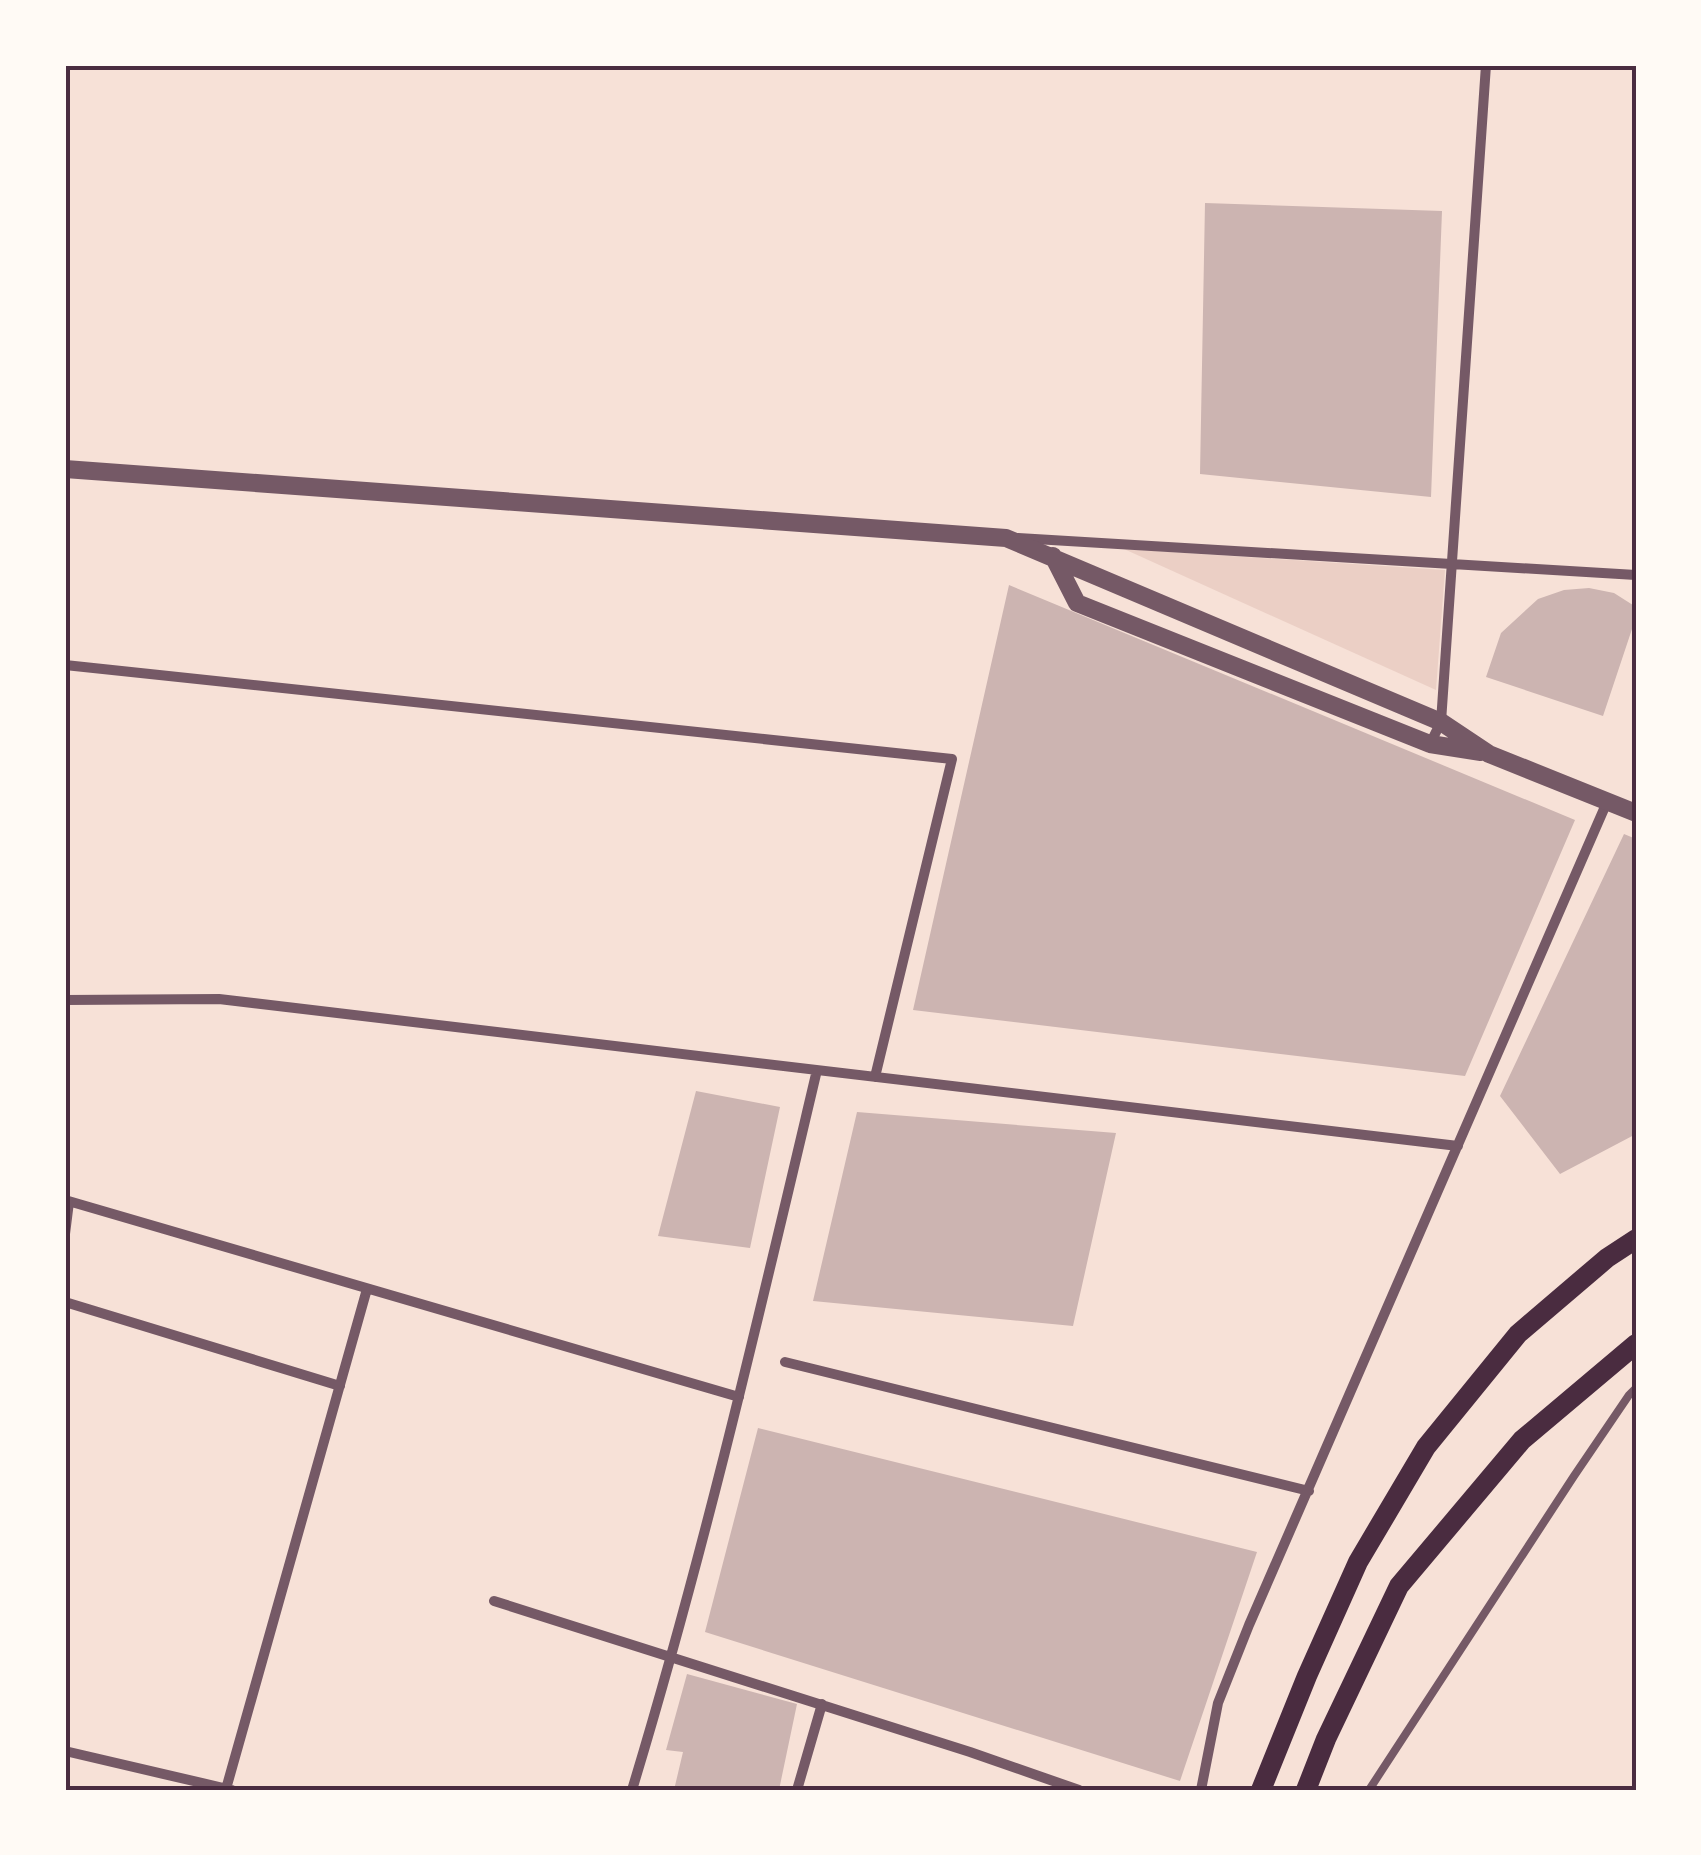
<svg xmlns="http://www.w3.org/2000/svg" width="1701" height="1855" font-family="'Source Sans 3',sans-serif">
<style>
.green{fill:#ebcfc5}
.building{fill:#ccb4b1}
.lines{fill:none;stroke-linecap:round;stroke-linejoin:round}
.service{stroke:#755966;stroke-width:8}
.minor{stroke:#755966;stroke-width:10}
.tertiary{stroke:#755966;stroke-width:18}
.secondary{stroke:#4a2c40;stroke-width:20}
.neatline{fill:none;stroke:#4a2c40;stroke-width:4}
</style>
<rect width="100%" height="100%" fill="#f7e1d7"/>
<path class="green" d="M 1124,549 L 1445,570 L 1436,690 Z"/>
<path class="building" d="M 1205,203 L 1442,211 L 1431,497 L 1200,474 Z
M 1009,585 L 1575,820 L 1465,1076 L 913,1010 Z
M 1589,588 L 1614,593 L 1636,607 L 1636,617 L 1603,716 L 1486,677 L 1501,633 L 1538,599 L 1564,590 Z
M 1624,834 L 1636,839 L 1636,1134 L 1560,1174 L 1500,1096 Z
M 696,1091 L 780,1107 L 750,1248 L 658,1236 Z
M 857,1112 L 1116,1133 L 1073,1326 L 813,1301 Z
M 758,1428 L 1257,1552 L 1180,1781 L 705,1632 Z
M 687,1674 L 797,1704 L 779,1790 L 674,1790 L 683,1752 L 666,1750 Z"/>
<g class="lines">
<path class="service" d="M 1369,1790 L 1574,1476 L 1629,1395 L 1636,1388"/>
<path class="minor" d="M 1018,538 L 1636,575
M 65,665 L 952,759 L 875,1077
M 1430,744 L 1441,722 L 1486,65
M 65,1000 L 219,999 L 1458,1146
M 65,1200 L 739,1397
M 65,1234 L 69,1202
M 65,1302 L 340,1386
M 785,1362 L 1309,1491
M 494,1601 L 970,1752 L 1079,1790
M 65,1751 L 232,1790
M 226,1789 L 367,1289
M 632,1790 C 704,1553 760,1311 817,1070
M 797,1790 L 822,1704
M 1201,1790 L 1218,1703 L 1249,1625 L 1607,802"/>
<path class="tertiary" d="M 65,469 L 1006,538 L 1441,722 L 1489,754 L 1636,813
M 1053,556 L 1077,603 L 1430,744 L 1481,752"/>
<path class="secondary" d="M 1261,1790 L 1307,1676 L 1358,1562 L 1426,1447 L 1518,1334 L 1607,1258 L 1636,1239
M 1306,1790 L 1326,1739 L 1399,1586 L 1522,1440 L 1636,1344"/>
</g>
<rect width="1701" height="1855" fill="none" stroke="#fffaf5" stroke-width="135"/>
<rect x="68" y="68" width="1566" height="1720" class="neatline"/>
</svg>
